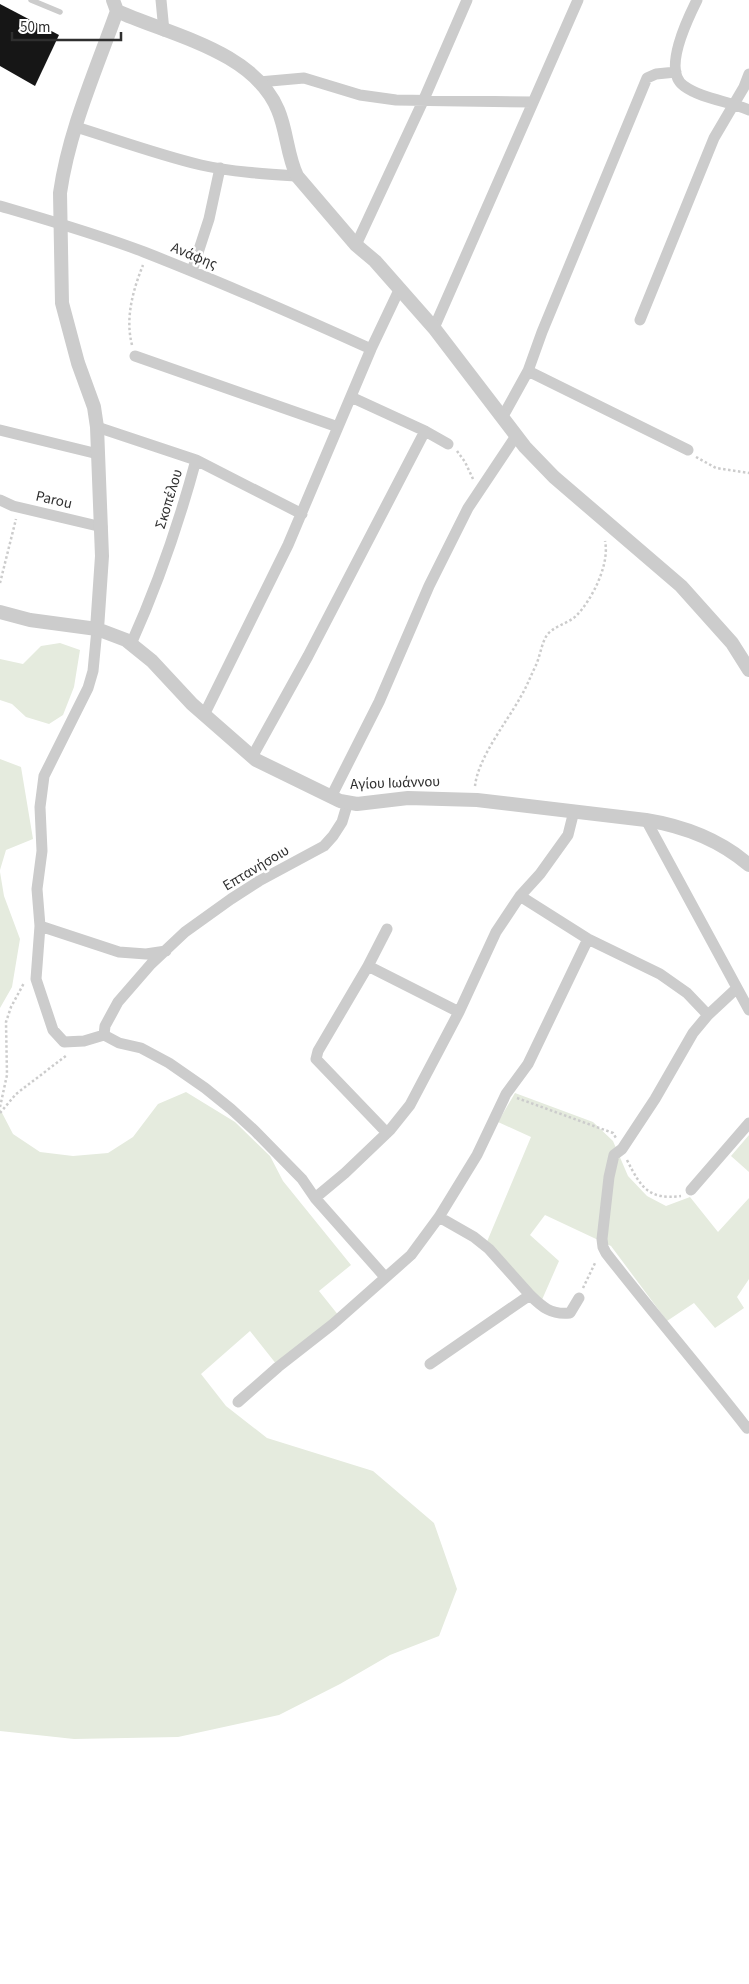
<svg xmlns="http://www.w3.org/2000/svg" width="749" height="1984" font-family="'Source Sans 3',sans-serif">
<style>
.green{fill:#e5ebde}
.building{fill:#161616}
.lines{fill:none;stroke-linecap:round;stroke-linejoin:round}
.path{stroke:#ccc;stroke-width:2.5;stroke-dasharray:2.5 2.5;stroke-linecap:butt}
.service{stroke:#ccc;stroke-width:5.5}
.minor{stroke:#ccc;stroke-width:11}
.tertiary{stroke:#ccc;stroke-width:14}
.labels{text-anchor:middle;dominant-baseline:central;stroke-width:5;stroke-linejoin:round;paint-order:stroke}
.street-label{font-size:15px;fill:#2f2f2f;stroke:#fff}
</style>
<rect width="100%" height="100%" fill="#fff"/>
<path class="green" d="M 60,643 L 80,650 L 74,687 L 63,715 L 49,724 L 26,717 L 12,704 L 0,700 L 0,659 L 23,664 L 41,646 Z
M 0,759 L 21,767 L 33,839 L 6,850 L 0,870 Z
M 0,872 L 4,896 L 20,939 L 12,987 L 0,1008 Z
M 186,1092 L 235,1122 L 270,1156 L 283,1181 L 351,1265 L 319,1291 L 343,1321 L 277,1365 L 250,1331 L 201,1374 L 226,1406 L 267,1438 L 373,1471 L 434,1523 L 457,1589 L 439,1636 L 390,1655 L 340,1684 L 279,1715 L 178,1737 L 74,1739 L 0,1731 L 0,1109 L 13,1134 L 40,1152 L 73,1156 L 108,1153 L 133,1137 L 158,1104 Z
M 515,1093 L 593,1122 L 613,1141 L 628,1176 L 647,1196 L 666,1206 L 690,1197 L 718,1232 L 749,1198 L 749,1279 L 737,1297 L 744,1308 L 715,1328 L 694,1303 L 667,1321 L 611,1246 L 545,1215 L 530,1235 L 559,1261 L 541,1302 L 486,1244 L 531,1137 L 498,1122 Z
M 749,1135 L 749,1172 L 731,1156 Z"/>
<path class="building" d="M 0,4 L 59,35 L 35,86 L 0,66 Z"/>
<g class="lines">
<path class="path" d="M 132,345 C 125,318 133,290 143,265
M 457,451 L 465,462 L 473,479
M 696,457 L 716,468 L 749,473
M 0,583 L 16,519
M 475,786 C 478,758 506,723 520,698 C 526,688 530,678 535,667 C 540,658 541,644 547,635 C 554,626 567,624 576,616 C 592,600 610,564 605,541
M 517,1098 L 613,1133 L 616,1138
M 0,1107 L 7,1075 L 6,1022 L 11,1007 L 24,983
M 0,1113 L 16,1094 L 67,1055
M 627,1160 C 641,1188 649,1200 681,1196
M 583,1288 L 596,1261"/>
<path class="service" d="M 31,0 L 60,12"/>
<path class="minor" d="M 161,0 L 164,31
M 697,0 C 688,18 662,71 684,86 C 702,99 729,101 749,110
M 259,82 L 304,78 L 360,95 L 396,100 L 533,102
M 76,127 C 118,140 159,155 201,165 C 232,172 265,174 297,176
M 0,206 C 48,220 97,234 144,252 C 221,282 296,315 371,349
M 356,245 L 424,99 L 467,0
M 192,271 L 209,219 L 220,168
M 640,320 L 714,138 L 744,87 L 749,74
M 434,328 L 578,0
M 135,356 L 338,427
M 528,371 L 688,450
M 502,418 L 528,371 L 542,332 L 647,78 L 656,74 L 676,72
M 97,427 L 196,460 C 179,523 158,584 131,644
M 0,430 L 98,454
M 425,431 L 448,444
M 196,460 L 302,514
M 0,500 L 13,506 L 102,527
M 97,629 L 93,671 L 88,688 L 44,776 L 40,807 L 42,851 L 37,889 L 40,926 L 119,952 L 146,954 L 166,951
M 204,715 L 288,545 L 371,349 L 399,290
M 252,757 L 308,656 L 425,431 L 351,397
M 331,797 L 379,702 L 429,586 L 468,508 L 516,436
M 348,802 L 342,822 L 333,836 L 324,846 L 259,881 L 231,899 L 185,932 L 151,964 L 118,1002 L 105,1026 L 104,1035 L 119,1043 L 141,1048 L 169,1063 L 205,1088 L 231,1109 L 255,1131 L 302,1179 L 315,1198 L 385,1277
M 646,820 L 749,1010
M 520,896 L 588,939 L 660,974 L 687,993 L 708,1015
M 40,926 L 36,979 L 53,1030 L 64,1042 L 84,1041 L 104,1035
M 368,966 L 459,1012
M 737,988 L 708,1015 L 693,1033 L 655,1099 L 622,1149 L 614,1155 L 609,1177 L 602,1239 L 603,1247 L 606,1253 C 652,1312 701,1369 747,1428 L 749,1427
M 387,1133 L 316,1059 L 318,1051 L 368,966 L 387,929
M 691,1190 L 749,1123
M 315,1198 L 345,1173 L 390,1130 L 410,1105 L 459,1012 L 496,932 L 520,896 L 540,874 L 568,835 L 574,811
M 530,1295 C 542,1307 551,1315 570,1313 L 579,1298
M 430,1364 L 530,1295 L 489,1249 L 474,1237 L 439,1217
M 238,1402 L 278,1367 L 333,1324 L 411,1255 L 439,1217 L 477,1155 L 506,1094 L 528,1064 L 588,939"/>
<path class="tertiary" d="M 117,11 C 170,35 254,51 278,110 C 287,131 287,155 297,176 L 356,245 L 375,261 L 434,328 L 525,447 L 554,477 L 681,586 L 732,643 L 749,670
M 0,612 L 30,620 L 97,629 L 126,640 L 152,661 L 192,704 L 256,760 L 340,801 L 357,804 L 408,798 L 477,800 L 646,820 C 683,826 720,840 749,865
M 97,629 L 102,556 L 97,427 L 94,407 L 78,363 L 62,303 L 60,193 C 69,130 96,70 117,11 L 113,0"/>
</g>
<g class="labels">
<g class="street-label">
<text transform="translate(194 256) rotate(22)">Ανάφης</text>
<text transform="translate(169 499) rotate(-73)">Σκοπέλου</text>
<text transform="translate(54 500) rotate(13)">Parou</text>
<text transform="translate(395 783) rotate(-2)">Αγίου Ιωάννου</text>
<text transform="translate(256 868) rotate(-31)">Επτανήσοιυ</text>
</g>
</g>
<path d="M12 32v8h109v-8" fill="none" stroke="#2f2f2f" stroke-width="2.5"/>
<text x="20" y="32" font-size="15" fill="#2f2f2f" stroke="#ffffff" stroke-width="4" paint-order="stroke">50 m</text>
</svg>
